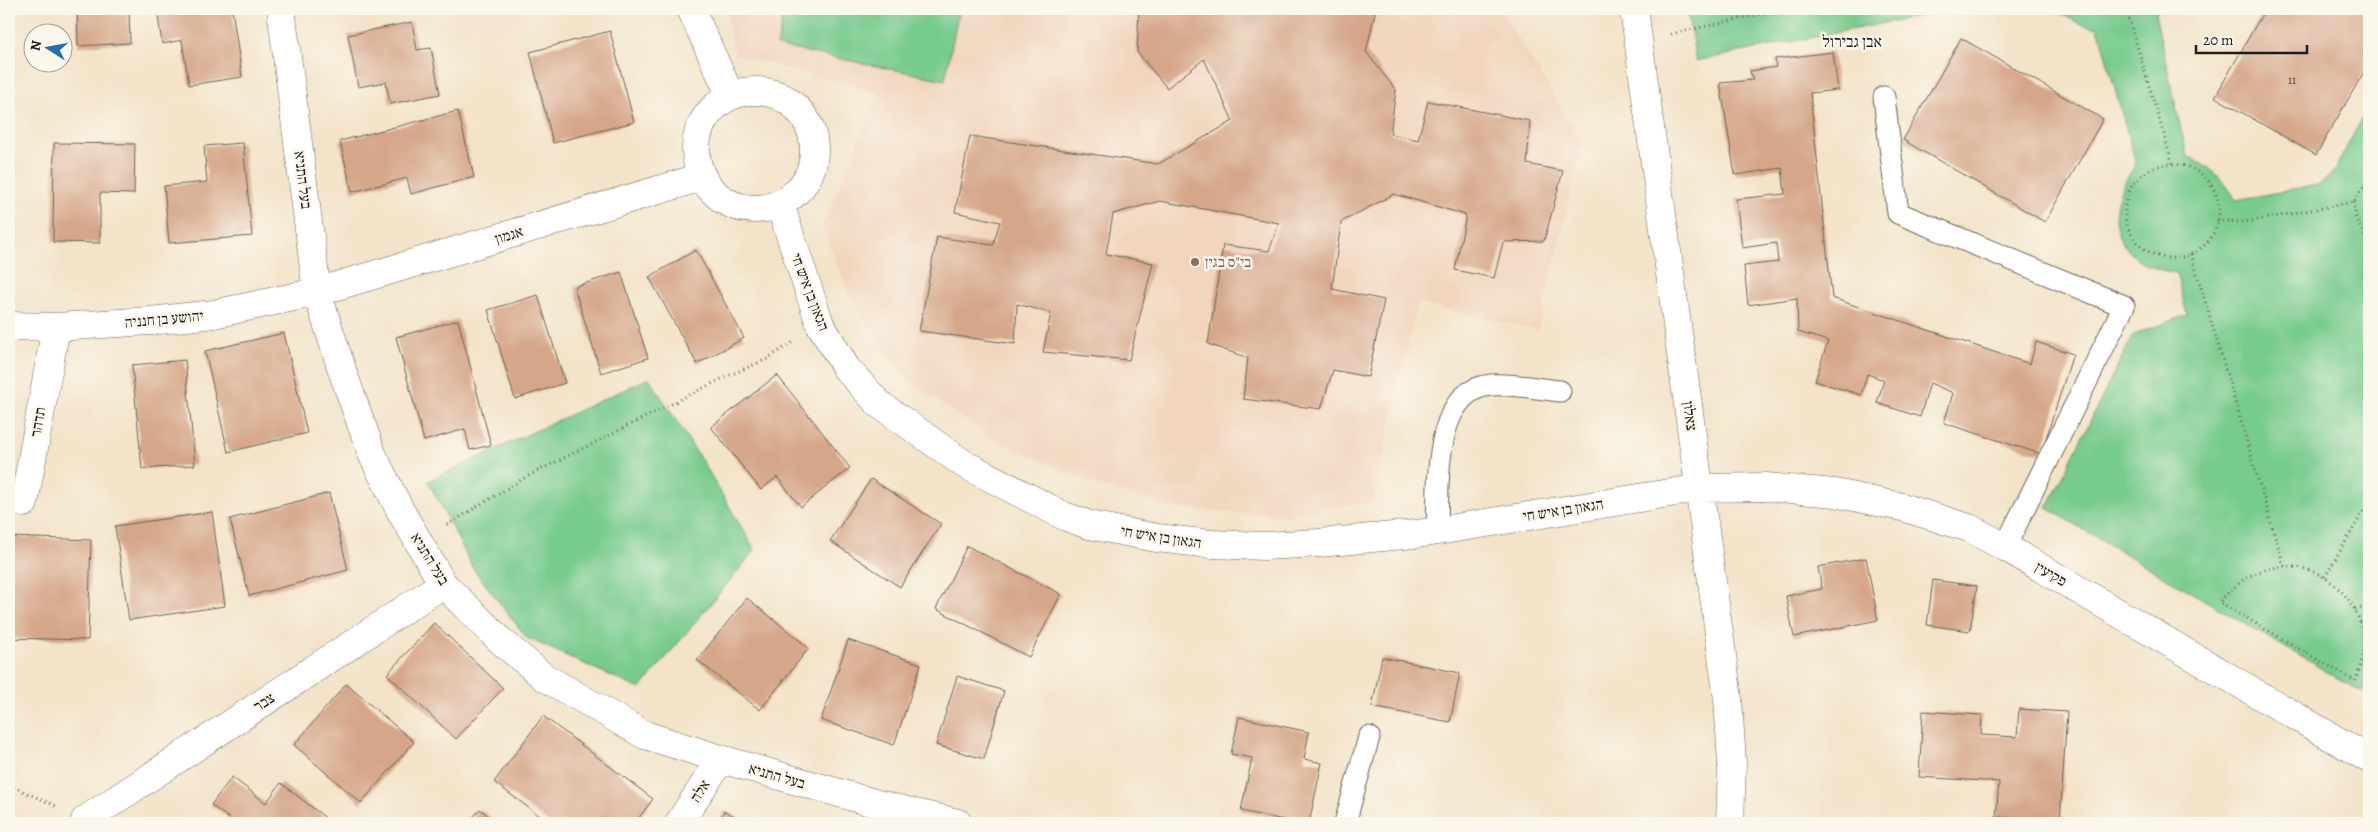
<svg xmlns="http://www.w3.org/2000/svg" width="2378" height="832" font-family="Alegreya,'Frank Ruhl Libre',serif">
<style>
.built{fill:#f1d5bd}
.green{fill:#77cb8d;stroke:#4a7454}
.building{fill:#d5a689}
.lines{fill:none;stroke-linecap:round;stroke-linejoin:round}
.lane-casing{stroke:#676258;stroke-width:23}
.street-casing{stroke:#676258;stroke-width:29}
.path{stroke:#676258;stroke-width:3;stroke-dasharray:1 4;stroke-linecap:butt}
.lane{stroke:#fff;stroke-width:21}
.street{stroke:#fff;stroke-width:28}
.education-dot{fill:#8d6e63;stroke:#fbf7ec;stroke-width:2}
.labels{text-anchor:middle;dominant-baseline:central;stroke-width:5;stroke-linejoin:round;paint-order:stroke}
.number-label{font-size:12px;fill:#4a3e37}
.street-label{font-size:15px;fill:#1c1c1c;stroke:#fbf7ec}
.education-label{font-size:15px;fill:#785e54;stroke:#fbf7ec;text-anchor:start}
.neighbourhood-label{font-size:16px;fill:#1c1c1c;stroke:#fbf7ec}
</style>
<rect width="100%" height="100%" fill="#fbf7ec"/>
<filter id="ink" filterUnits="userSpaceOnUse"><feTurbulence type="fractalNoise" baseFrequency=".02" numOctaves="2"/><feDisplacementMap in="SourceGraphic" scale="10" xChannelSelector="R" yChannelSelector="G"/><feConvolveMatrix kernelMatrix="1 2 1 2 8 2 1 2 1" color-interpolation-filters="sRGB"/></filter>
<filter id="wash" filterUnits="userSpaceOnUse"><feTurbulence type="fractalNoise" baseFrequency=".0096" numOctaves="4" result="noise"/><feDisplacementMap in="SourceGraphic" scale="20" xChannelSelector="R" yChannelSelector="G"/><feGaussianBlur stdDeviation="1.12" result="paint"/><feColorMatrix in="noise" values="0 0 0 0 0 0 0 0 0 0 0 0 0 0 0 0 0 1.4 0 .05"/><feComposite in="paint" operator="in"/></filter>
<g filter="url(#wash)">
<rect width="100%" height="100%" fill="#f3e3c8"/>
<path class="built" d="M 726,9 L 1500,9 L 1583,143 L 1538,330 L 1417,303 L 1373,501 L 1284,516 L 1177,509 L 1091,483 L 991,438 L 905,378 L 850,296 L 822,227 L 879,93 L 734,54 Z"/>
<path class="green" d="M 784,9 L 959,9 L 945,80 L 777,46 Z
M 1687,9 L 1954,9 L 1696,61 Z
M 2051,9 L 2159,9 L 2155,14 L 2187,156 C 2212,168 2222,177 2236,200 L 2318,185 L 2333,173 L 2369,105 L 2369,669 L 2363,693 L 2047,508 L 2133,335 L 2187,315 L 2176,273 C 2163,270 2149,268 2139,260 C 2102,232 2114,196 2136,164 L 2098,28 L 2079,23 Z
M 649,378 L 707,469 L 755,550 L 640,689 L 527,638 L 474,570 L 428,481 Z"/>
<g id="blocks">
<path class="building" d="M 77,9 L 129,9 L 130,43 L 78,46 Z
M 157,9 L 232,9 L 242,77 L 189,85 L 182,40 L 162,44 Z
M 1139,9 L 1376,9 L 1366,52 L 1396,90 L 1390,134 L 1418,140 L 1428,101 L 1530,121 L 1527,164 L 1563,171 L 1544,241 L 1503,242 L 1494,278 L 1455,270 L 1466,215 L 1394,194 L 1341,222 L 1332,289 L 1384,300 L 1368,377 L 1333,370 L 1321,409 L 1243,399 L 1248,358 L 1208,344 L 1223,245 L 1269,251 L 1279,223 L 1160,201 L 1113,214 L 1106,254 L 1153,263 L 1129,360 L 1043,352 L 1051,313 L 1017,304 L 1015,344 L 919,331 L 937,237 L 993,245 L 1000,222 L 955,212 L 970,136 L 1158,164 L 1233,121 L 1204,59 L 1167,88 L 1137,52 Z
M 2265,9 L 2369,9 L 2369,63 L 2316,155 L 2215,97 Z
M 412,22 L 417,50 L 431,48 L 440,94 L 390,104 L 386,82 L 358,87 L 348,35 Z
M 610,31 L 634,122 L 553,143 L 530,52 Z
M 1961,38 L 2103,119 L 2045,222 L 1903,140 Z
M 1833,52 L 1838,90 L 1810,93 L 1832,298 L 2030,364 L 2036,342 L 2073,354 L 2041,454 L 1944,423 L 1953,393 L 1930,383 L 1920,417 L 1877,403 L 1884,380 L 1867,374 L 1861,395 L 1815,381 L 1828,341 L 1798,332 L 1797,298 L 1748,305 L 1744,266 L 1778,262 L 1776,243 L 1742,248 L 1736,199 L 1785,194 L 1782,168 L 1735,175 L 1720,83 L 1753,80 L 1750,71 L 1776,67 L 1775,59 Z
M 458,111 L 474,177 L 411,194 L 407,178 L 352,192 L 340,141 Z
M 54,143 L 135,144 L 134,194 L 100,193 L 100,243 L 53,242 Z
M 243,143 L 252,236 L 169,243 L 164,186 L 207,182 L 204,146 Z
M 696,250 L 744,338 L 697,364 L 649,277 Z
M 621,272 L 648,358 L 601,373 L 574,287 Z
M 538,295 L 565,383 L 515,399 L 488,310 Z
M 458,320 L 491,445 L 470,450 L 465,429 L 424,441 L 396,337 Z
M 284,333 L 307,433 L 228,452 L 205,351 Z
M 185,360 L 195,465 L 142,469 L 132,365 Z
M 777,375 L 850,468 L 801,507 L 777,477 L 761,490 L 711,427 Z
M 871,479 L 941,524 L 900,587 L 830,541 Z
M 329,493 L 348,570 L 249,596 L 230,519 Z
M 212,512 L 225,606 L 129,620 L 115,526 Z
M 9,537 L 91,540 L 88,640 L 9,638 Z
M 967,546 L 1061,594 L 1029,657 L 936,609 Z
M 1866,558 L 1878,620 L 1794,637 L 1786,596 L 1822,589 L 1818,567 Z
M 1933,580 L 1977,586 L 1970,631 L 1927,625 Z
M 747,598 L 809,648 L 760,710 L 697,660 Z
M 434,623 L 503,688 L 456,739 L 387,674 Z
M 848,640 L 921,664 L 894,745 L 821,720 Z
M 1382,657 L 1460,673 L 1450,722 L 1372,707 Z
M 957,676 L 1004,691 L 984,759 L 936,745 Z
M 346,684 L 414,742 L 361,803 L 294,745 Z
M 2019,709 L 2067,712 L 2060,822 L 1996,817 L 1999,782 L 1919,777 L 1923,711 L 1982,715 L 1981,735 L 2017,737 Z
M 543,716 L 653,799 L 635,823 L 549,823 L 494,782 Z
M 1239,717 L 1309,732 L 1304,759 L 1322,763 L 1309,823 L 1298,823 L 1241,811 L 1252,758 L 1231,754 Z
M 232,777 L 266,803 L 281,783 L 332,823 L 235,823 L 211,805 Z
M 480,809 L 497,823 L 468,823 Z
M 724,811 L 749,823 L 718,823 Z"/>
</g>
</g>
<g filter="url(#ink)">
<use href="#blocks" fill-opacity="0" stroke="#676258" stroke-width="1"/>
<g class="lines">
<defs>
<path id="lane" d="M 1884,97 L 1898,213 L 2124,306 L 2005,547
M 1437,531 C 1439,489 1431,390 1491,385 C 1510,383 1540,389 1560,391
M 1345,823 L 1369,737"/>
<path id="street" d="M 281,9 L 317,292 L 343,373 L 372,454 L 400,510 L 443,584 L 501,641 L 544,677 L 645,735 L 721,759 L 874,803 L 958,823
M 691,9 L 730,95
M 1634,9 L 1728,699 L 1732,764 L 1730,823
M696 150a59 59 0 1 1 118 0a59 59 0 1 1-118 0Z
M 780,205 L 820,324 L 846,368 L 879,404 L 964,464 L 1064,516 L 1089,525 L 1157,538 L 1211,544 L 1265,546 L 1319,543 L 1425,533 L 1700,488 L 1766,487 L 1835,493 L 1902,507 L 1969,528 L 2005,547 L 2369,759
M 9,326 L 56,327 L 150,321 L 214,314 L 317,292 L 702,177
M 9,501 L 24,503 L 56,327
M 85,820 L 443,584
M 679,823 L 721,759"/>
</defs>
<use href="#lane" class="lane-casing"/>
<use href="#street" class="street-casing"/>
<path class="path" d="M 2126,9 L 2173,165
M 1671,34 L 1783,9
M2125 211a47 47 0 1 1 94 0a47 47 0 1 1-94 0Z
M 2354,202 L 2356,220 L 2369,244
M 2217,220 L 2241,222 L 2257,220 L 2354,202 L 2369,177
M 2191,254 L 2284,566
M 447,525 L 526,477 L 723,378 L 767,359 L 793,342
M 2284,566 C 2291,567 2299,567 2306,569 C 2343,581 2368,617 2363,655 C 2362,664 2358,673 2355,681 L 2219,602 C 2242,579 2251,571 2284,566 Z
M 2325,577 L 2369,501
M 2355,609 L 2369,607
M 9,785 L 56,806"/>
<use href="#lane" class="lane"/>
<use href="#street" class="street"/>
</g>
</g>
<circle class="education-dot" cx="1195" cy="262" r="5"/>
<g class="labels">
<g class="number-label">
<text x="2292" y="80">11</text>
</g>
<g class="street-label">
<text transform="translate(303 180) rotate(83)">בעל התניא</text>
<text transform="translate(509 235) rotate(-17)">אגמון</text>
<text transform="translate(810 292) rotate(69)">הגאון בן איש חי</text>
<text transform="translate(164 319) rotate(-5)">יהושע בן חנניה</text>
<text transform="translate(1690 416) rotate(82)">צאלון</text>
<text transform="translate(38 422) rotate(-80)">תדהר</text>
<text transform="translate(1563 510) rotate(-9)">הגאון בן איש חי</text>
<text transform="translate(1161 537) rotate(9)">הגאון בן איש חי</text>
<text transform="translate(430 559) rotate(58)">בעל התניא</text>
<text transform="translate(2051 574) rotate(30)">פקיעין</text>
<text transform="translate(264 702) rotate(-33)">צבר</text>
<text transform="translate(777 776) rotate(16)">בעל התניא</text>
<text transform="translate(700 791) rotate(-57)">אלה</text>
</g>
<g class="education-label">
<text x="1205" y="262">בי"ס בגין</text>
</g>
<g class="neighbourhood-label">
<text x="1852" y="42">אבן גבירול</text>
</g>
</g>
<rect width="2378" height="832" fill="none" stroke="#fbf7ec" stroke-width="30"/>
<g transform="translate(48 48) rotate(281)"><circle r="24" fill="#fbf7ec" stroke="#a29f99"/>
<path d="M0-4L9 19L0 12L-9 19Z" fill="#1f6fb2"/>
<text y="-8" font-size="14" font-weight="bold" text-anchor="middle" fill="#1c1c1c">N</text>
</g>
<path d="M2196 45v8h111v-8" fill="none" stroke="#1c1c1c" stroke-width="2.5"/>
<text x="2203" y="45" font-size="15" fill="#1c1c1c" stroke="#fbf7ec" stroke-width="4" paint-order="stroke">20 m</text>
</svg>
